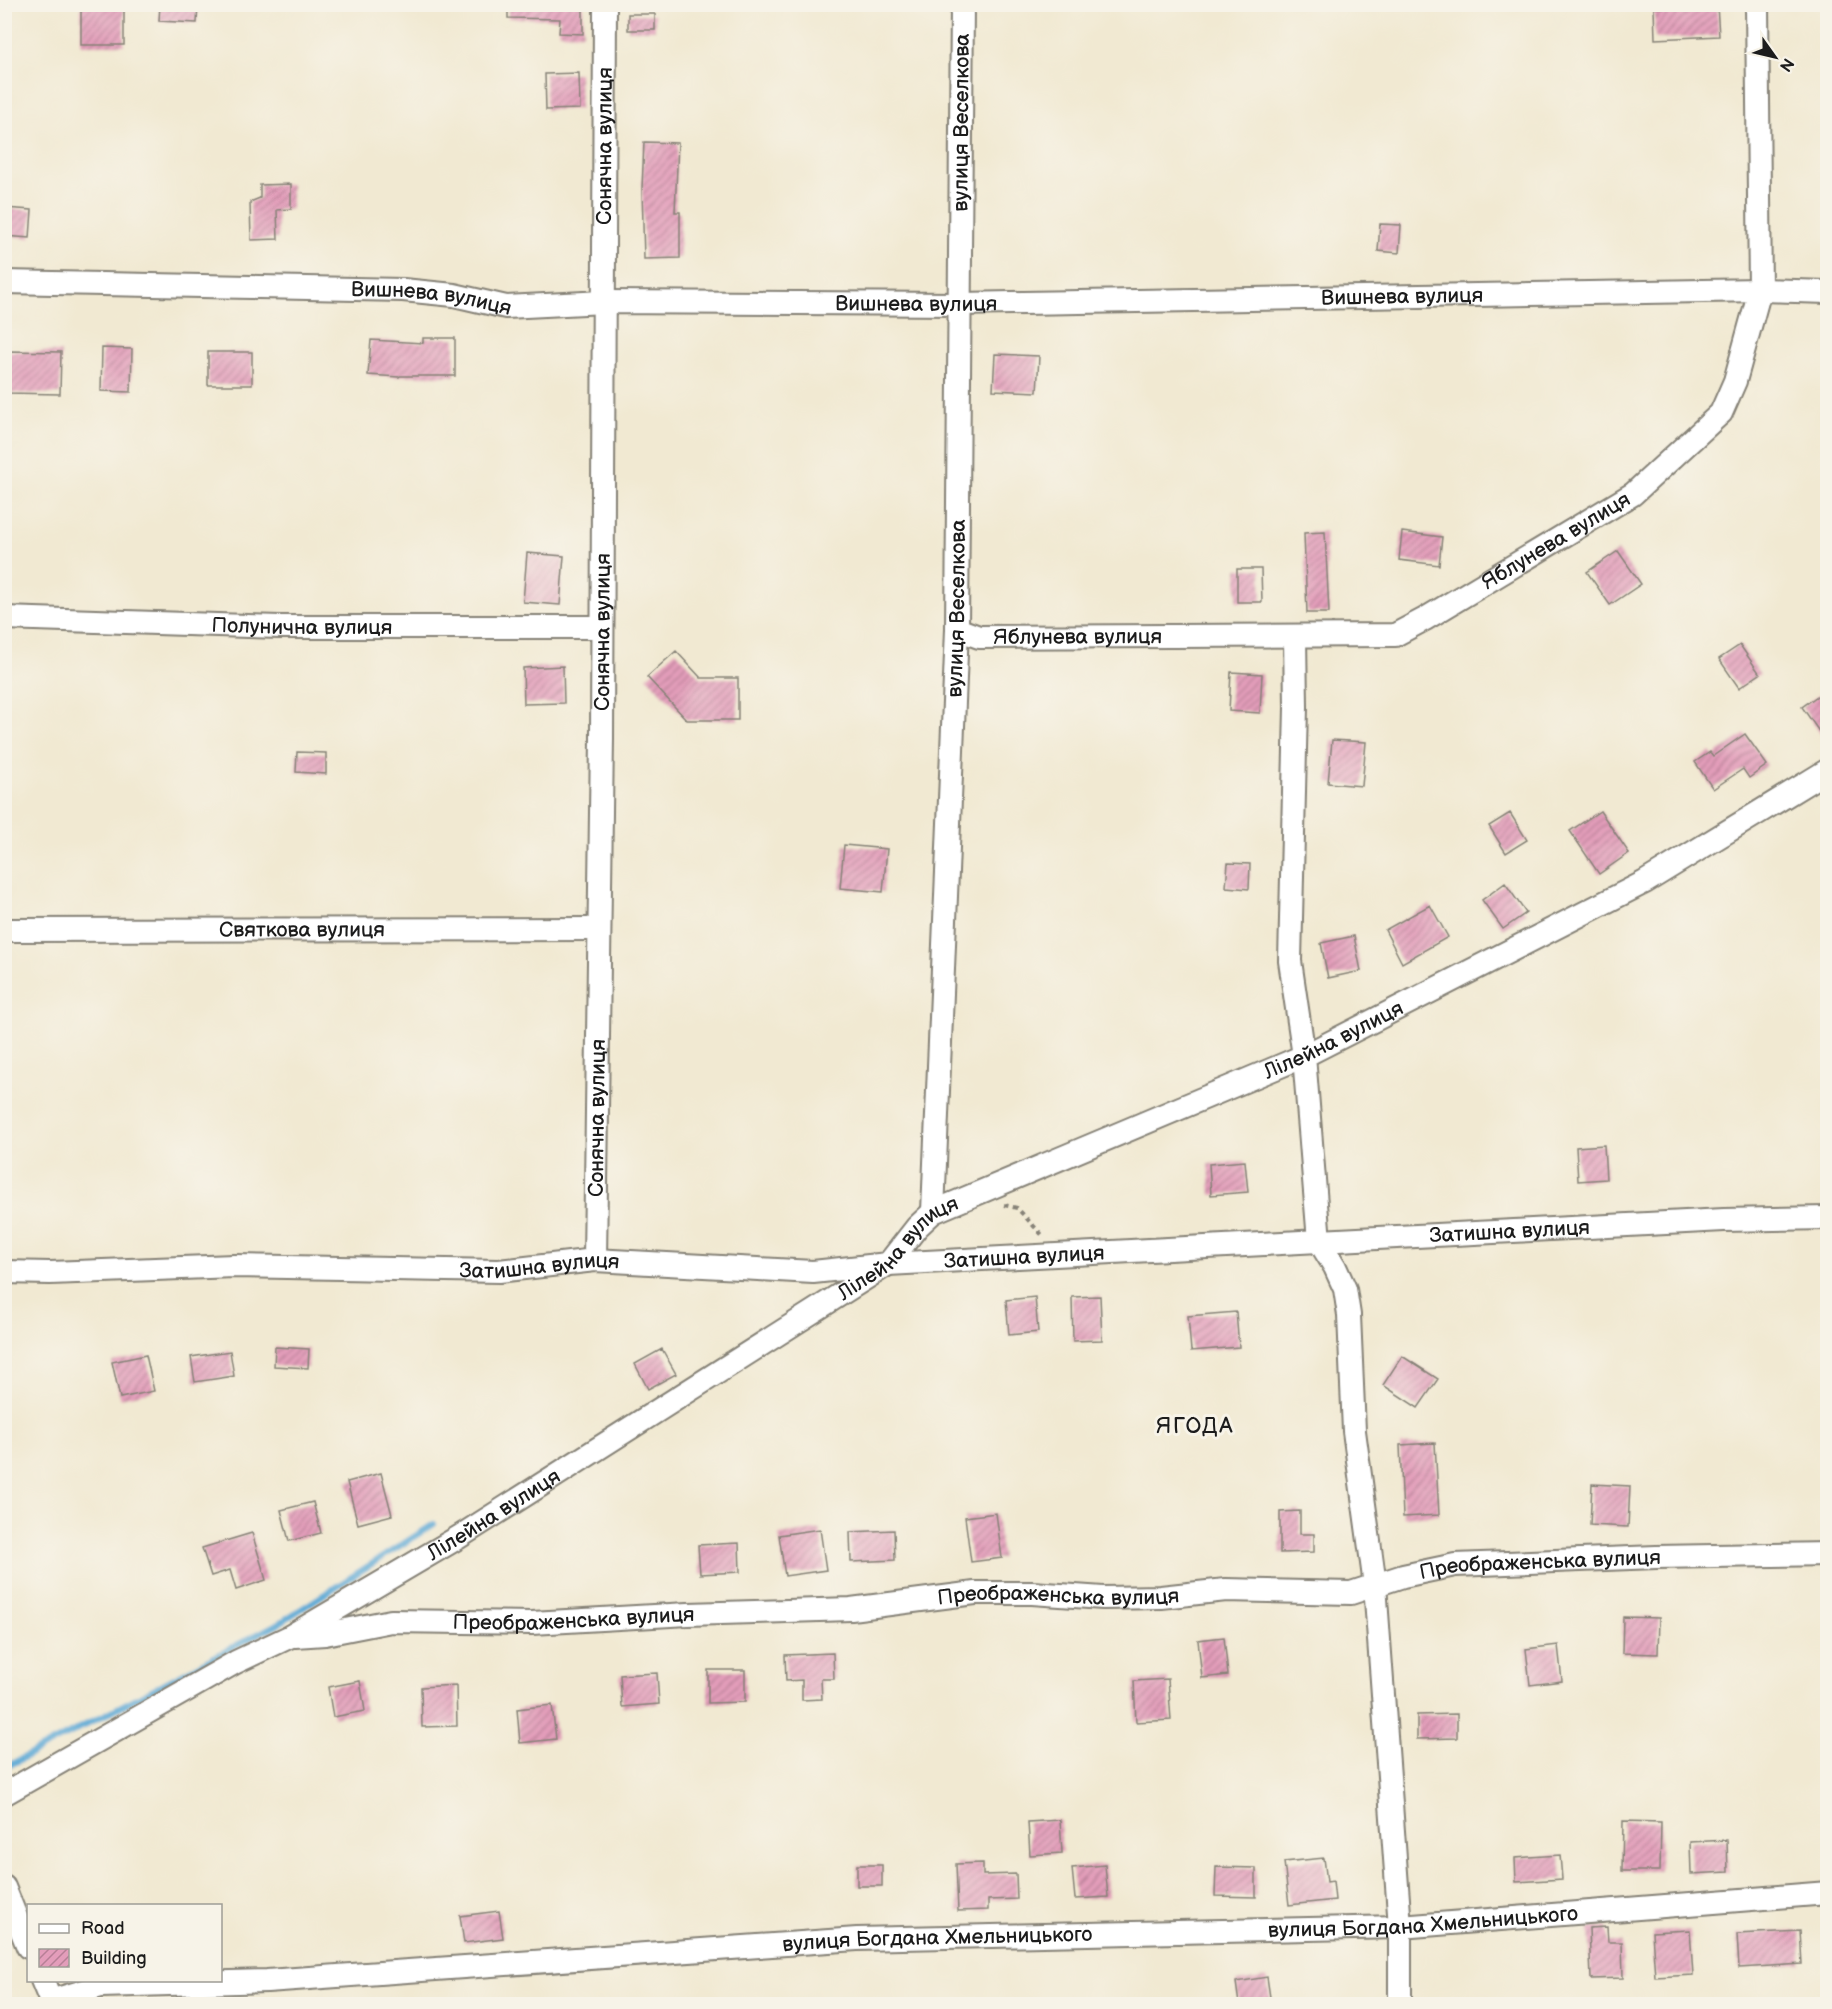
<svg xmlns="http://www.w3.org/2000/svg" width="1832" height="2009" font-family="'Balsamiq Sans',sans-serif">
<style>
.lines{fill:none;stroke-linecap:round;stroke-linejoin:round}
.stream{stroke:#5ca9d5;stroke-width:6}
.building{fill:url(#building-hatch)}
.street-casing{stroke:#868277;stroke-width:26}
.path{stroke:#868277;stroke-width:4;stroke-dasharray:4.5 4.5;stroke-linecap:butt}
.street{stroke:#fff;stroke-width:22}
.labels{text-anchor:middle;dominant-baseline:central;stroke-width:6;stroke-linejoin:round;paint-order:stroke}
.street-label{font-size:21px;fill:#1c1c1c;stroke:#f7f3e8}
.neighbourhood-label{font-size:22px;letter-spacing:1.5px;fill:#1c1c1c;stroke:#f7f3e8}
</style>
<defs>
<pattern id="building-hatch" width="6" height="6" patternUnits="userSpaceOnUse" patternTransform="scale(1.5)"><rect width="6" height="6" fill="#e39dba"/><path d="M-1 1l2-2M0 6l6-6M5 7l2-2" fill="none" stroke="#b77f96"/></pattern>
</defs>
<rect width="100%" height="100%" fill="#f7f3e8"/>
<filter id="ink" filterUnits="userSpaceOnUse"><feTurbulence type="fractalNoise" baseFrequency=".0167" numOctaves="2"/><feDisplacementMap in="SourceGraphic" scale="12" xChannelSelector="R" yChannelSelector="G"/><feConvolveMatrix kernelMatrix="1 2 1 2 8 2 1 2 1" color-interpolation-filters="sRGB"/></filter>
<filter id="wash" filterUnits="userSpaceOnUse"><feTurbulence type="fractalNoise" baseFrequency=".008" numOctaves="4" result="noise"/><feDisplacementMap in="SourceGraphic" scale="24" xChannelSelector="R" yChannelSelector="G"/><feGaussianBlur stdDeviation="1.35" result="paint"/><feColorMatrix in="noise" values="0 0 0 0 0 0 0 0 0 0 0 0 0 0 0 0 0 1.4 0 .05"/><feComposite in="paint" operator="in"/></filter>
<g filter="url(#wash)">
<rect width="100%" height="100%" fill="#f1e9d2"/>
<g class="lines">
<path class="stream" d="M 4,1768 L 281,1622 L 434,1524"/>
</g>
<g id="blocks">
<path class="building" d="M 81,4 L 124,4 L 124,45 L 81,45 Z
M 160,4 L 198,4 L 197,23 L 159,21 Z
M 508,4 L 583,4 L 583,34 L 559,33 L 560,19 L 508,18 Z
M 1717,5 L 1719,36 L 1655,39 L 1654,8 Z
M 628,14 L 655,14 L 655,30 L 628,30 Z
M 579,73 L 580,109 L 546,110 L 545,74 Z
M 644,142 L 678,143 L 675,212 L 680,212 L 680,258 L 644,259 L 642,189 Z
M 291,184 L 291,209 L 277,210 L 278,239 L 251,240 L 250,202 L 260,198 L 260,185 Z
M 4,208 L 32,210 L 30,238 L 4,236 Z
M 1380,224 L 1401,225 L 1399,253 L 1378,251 Z
M 423,338 L 455,338 L 455,376 L 400,376 L 399,377 L 368,375 L 371,340 L 423,343 Z
M 102,348 L 132,349 L 131,392 L 101,391 Z
M 7,351 L 61,352 L 60,394 L 6,393 Z
M 208,352 L 252,352 L 252,385 L 208,385 Z
M 995,354 L 1039,356 L 1037,392 L 993,390 Z
M 1325,532 L 1329,613 L 1307,613 L 1304,533 Z
M 1402,532 L 1442,537 L 1439,565 L 1399,560 Z
M 1618,551 L 1641,584 L 1610,605 L 1587,572 Z
M 527,553 L 564,556 L 560,605 L 523,602 Z
M 1237,569 L 1261,569 L 1262,602 L 1237,602 Z
M 1740,645 L 1760,674 L 1739,688 L 1719,659 Z
M 676,651 L 701,678 L 738,678 L 738,720 L 687,720 L 647,677 Z
M 563,666 L 564,703 L 524,704 L 523,668 Z
M 1231,672 L 1262,674 L 1260,713 L 1229,711 Z
M 1827,689 L 1827,743 L 1802,707 Z
M 1745,734 L 1767,765 L 1749,778 L 1743,769 L 1713,789 L 1695,762 L 1710,752 L 1713,756 Z
M 1332,740 L 1366,742 L 1362,786 L 1328,783 Z
M 297,752 L 326,753 L 326,774 L 296,772 Z
M 1600,811 L 1629,853 L 1599,874 L 1570,831 Z
M 1510,813 L 1527,840 L 1506,853 L 1489,826 Z
M 844,845 L 887,849 L 883,892 L 840,888 Z
M 1228,863 L 1250,864 L 1249,889 L 1226,887 Z
M 1505,883 L 1526,913 L 1503,929 L 1482,900 Z
M 1430,905 L 1448,937 L 1402,963 L 1385,930 Z
M 1354,936 L 1361,971 L 1328,978 L 1321,943 Z
M 1604,1145 L 1606,1179 L 1578,1181 L 1576,1147 Z
M 1245,1161 L 1248,1192 L 1211,1195 L 1209,1164 Z
M 1100,1296 L 1102,1340 L 1073,1341 L 1072,1297 Z
M 1035,1297 L 1038,1332 L 1009,1335 L 1006,1300 Z
M 1236,1312 L 1239,1347 L 1191,1351 L 1188,1316 Z
M 275,1347 L 309,1349 L 308,1368 L 274,1366 Z
M 662,1349 L 676,1374 L 648,1389 L 635,1364 Z
M 230,1351 L 234,1376 L 195,1382 L 191,1357 Z
M 146,1355 L 154,1391 L 120,1398 L 112,1362 Z
M 1402,1356 L 1438,1379 L 1418,1408 L 1383,1385 Z
M 1435,1443 L 1439,1515 L 1403,1517 L 1400,1445 Z
M 381,1473 L 392,1515 L 358,1524 L 347,1482 Z
M 1592,1484 L 1630,1486 L 1628,1527 L 1590,1525 Z
M 313,1502 L 321,1533 L 289,1541 L 281,1510 Z
M 1300,1511 L 1300,1534 L 1314,1534 L 1314,1552 L 1280,1553 L 1280,1512 Z
M 996,1513 L 1002,1558 L 971,1562 L 965,1517 Z
M 820,1529 L 826,1570 L 785,1576 L 779,1535 Z
M 894,1530 L 895,1560 L 851,1562 L 850,1532 Z
M 252,1533 L 266,1580 L 236,1590 L 230,1570 L 211,1576 L 202,1548 Z
M 739,1543 L 740,1572 L 700,1574 L 698,1545 Z
M 1623,1617 L 1659,1618 L 1658,1654 L 1622,1653 Z
M 1224,1637 L 1228,1675 L 1202,1678 L 1198,1640 Z
M 1558,1645 L 1562,1681 L 1530,1685 L 1526,1649 Z
M 833,1653 L 834,1679 L 821,1679 L 822,1699 L 802,1700 L 802,1680 L 786,1681 L 785,1655 Z
M 708,1670 L 745,1670 L 745,1702 L 708,1703 Z
M 657,1673 L 659,1704 L 622,1707 L 620,1675 Z
M 1168,1679 L 1171,1720 L 1136,1722 L 1134,1681 Z
M 360,1681 L 365,1711 L 333,1717 L 328,1687 Z
M 456,1685 L 457,1726 L 422,1727 L 421,1687 Z
M 552,1705 L 556,1739 L 520,1743 L 517,1709 Z
M 1457,1714 L 1457,1738 L 1417,1739 L 1417,1715 Z
M 1060,1820 L 1062,1853 L 1030,1855 L 1028,1822 Z
M 1623,1821 L 1661,1822 L 1660,1871 L 1622,1871 Z
M 1727,1840 L 1728,1872 L 1691,1874 L 1690,1842 Z
M 1560,1855 L 1562,1879 L 1516,1882 L 1515,1858 Z
M 1324,1858 L 1327,1882 L 1333,1881 L 1335,1900 L 1289,1905 L 1284,1862 Z
M 983,1863 L 983,1875 L 1016,1874 L 1017,1899 L 988,1900 L 988,1910 L 958,1911 L 956,1864 Z
M 857,1865 L 882,1865 L 882,1886 L 857,1886 Z
M 1105,1865 L 1108,1897 L 1075,1899 L 1072,1868 Z
M 1216,1867 L 1256,1868 L 1256,1897 L 1215,1896 Z
M 499,1911 L 503,1938 L 464,1943 L 460,1916 Z
M 1607,1927 L 1608,1942 L 1622,1942 L 1623,1978 L 1591,1979 L 1589,1928 Z
M 1690,1930 L 1693,1975 L 1655,1977 L 1652,1932 Z
M 1800,1931 L 1802,1964 L 1739,1968 L 1737,1934 Z
M 1267,1977 L 1271,2004 L 1239,2004 L 1236,1982 Z"/>
</g>
</g>
<g filter="url(#ink)">
<use href="#blocks" fill-opacity="0" stroke="#868277" stroke-width="1.5"/>
<g class="lines">
<defs>
<g id="street">
<path id="s1" d="M 4,282 L 403,290 L 454,295 L 506,307 L 604,302 L 960,304 L 1760,290 L 1828,292"/>
<path id="s2" d="M 4,618 L 280,627 L 602,627"/>
<path id="s3" d="M 957,629 L 979,637 L 1395,635 L 1425,619 L 1633,494 L 1721,413 L 1735,381 L 1760,290 L 1757,4"/>
<path d="M 1295,636 L 1296,707 L 1290,961 L 1304,1056 L 1319,1241 L 1335,1267 L 1345,1289 L 1349,1315 L 1354,1431 L 1375,1585 L 1400,1927 L 1400,2004"/>
<path id="s4" d="M 4,930 L 599,929"/>
<path id="s5" d="M 933,1212 L 957,629 L 962,4"/>
<path id="s6" d="M 595,1260 L 602,738 L 605,4"/>
<path id="s7" d="M 4,1272 L 50,1273 L 234,1266 L 499,1271 L 595,1260 L 813,1272 L 888,1264 L 1319,1241 L 1724,1220 L 1828,1218"/>
<path id="s8" d="M 295,1636 L 325,1634 L 391,1621 L 532,1623 L 688,1614 L 851,1609 L 975,1593 L 1032,1593 L 1103,1598 L 1161,1597 L 1226,1590 L 1351,1593 L 1403,1576 L 1455,1565 L 1656,1557 L 1828,1554"/>
<path id="s9" d="M 4,1794 L 236,1662 L 289,1637 L 459,1537 L 888,1264 L 917,1227 L 933,1212 L 1304,1056 L 1645,882 L 1828,770"/>
<path d="M 4,1887 L 28,1947"/>
<path d="M 42,1980 L 52,2004"/>
<path id="s10" d="M 50,2001 L 101,1986 L 267,1981 L 857,1939 L 1400,1927 L 1828,1893"/>
</g>
</defs>
<use href="#street" class="street-casing"/>
<path class="path" d="M 1004,1205 L 1017,1208 L 1044,1237"/>
<use href="#street" class="street"/>
</g>
</g>
<g class="labels">
<g class="street-label">
<text stroke="none"><textPath href="#s5" startOffset="1090">вулиця Веселкова</textPath></text>
<text stroke="none"><textPath href="#s6" startOffset="1114">Сонячна вулиця</textPath></text>
<text stroke="none"><textPath href="#s1" startOffset="1400">Вишнева вулиця</textPath></text>
<text stroke="none"><textPath href="#s1" startOffset="428">Вишнева вулиця</textPath></text>
<text stroke="none"><textPath href="#s1" startOffset="914">Вишнева вулиця</textPath></text>
<text stroke="none"><textPath href="#s3" startOffset="626">Яблунева вулиця</textPath></text>
<text stroke="none"><textPath href="#s5" startOffset="604">вулиця Веселкова</textPath></text>
<text stroke="none"><textPath href="#s2" startOffset="298">Полунична вулиця</textPath></text>
<text stroke="none"><textPath href="#s6" startOffset="628">Сонячна вулиця</textPath></text>
<text stroke="none"><textPath href="#s3" startOffset="122">Яблунева вулиця</textPath></text>
<text stroke="none"><textPath href="#s4" startOffset="298">Святкова вулиця</textPath></text>
<text stroke="none"><textPath href="#s9" startOffset="1536">Лілейна вулиця</textPath></text>
<text stroke="none"><textPath href="#s6" startOffset="142">Сонячна вулиця</textPath></text>
<text stroke="none"><textPath href="#s7" startOffset="1508">Затишна вулиця</textPath></text>
<text stroke="none"><textPath href="#s9" startOffset="1050">Лілейна вулиця</textPath></text>
<text stroke="none"><textPath href="#s7" startOffset="1022">Затишна вулиця</textPath></text>
<text stroke="none"><textPath href="#s7" startOffset="536">Затишна вулиця</textPath></text>
<text stroke="none"><textPath href="#s9" startOffset="564">Лілейна вулиця</textPath></text>
<text stroke="none"><textPath href="#s8" startOffset="1252">Преображенська вулиця</textPath></text>
<text stroke="none"><textPath href="#s8" startOffset="766">Преображенська вулиця</textPath></text>
<text stroke="none"><textPath href="#s8" startOffset="280">Преображенська вулиця</textPath></text>
<text stroke="none"><textPath href="#s10" startOffset="1377">вулиця Богдана Хмельницького</textPath></text>
<text stroke="none"><textPath href="#s10" startOffset="891">вулиця Богдана Хмельницького</textPath></text>
</g>
<g class="neighbourhood-label">
<text x="1195" y="1426">ЯГОДА</text>
</g>
</g>
<rect width="1832" height="2009" fill="none" stroke="#f7f3e8" stroke-width="24"/>
<rect x="27" y="1904" width="195" height="78" fill="#f7f3e8" stroke="#9f9d96" stroke-width="1.5"/>
<rect x="39" y="1924" width="30" height="9" fill="#ffffff" stroke="#9f9d96" stroke-width="1.5"/>
<text x="81" y="1934" font-size="18" fill="#1c1c1c">Road</text>
<rect x="39" y="1949" width="30" height="18" fill="url(#building-hatch)" stroke="#9f9d96" stroke-width="1.5"/>
<text x="81" y="1964" font-size="18" fill="#1c1c1c">Building</text>
<g transform="translate(1775 57) rotate(124)" stroke="#f7f3e8" stroke-width="4.5" paint-order="stroke">
<path d="M0-4.5L10 22L0 15L-10 22Z" fill="#1c1c1c"/>
<text y="-9" font-size="16" font-weight="bold" text-anchor="middle" fill="#1c1c1c">N</text>
</g>
</svg>
